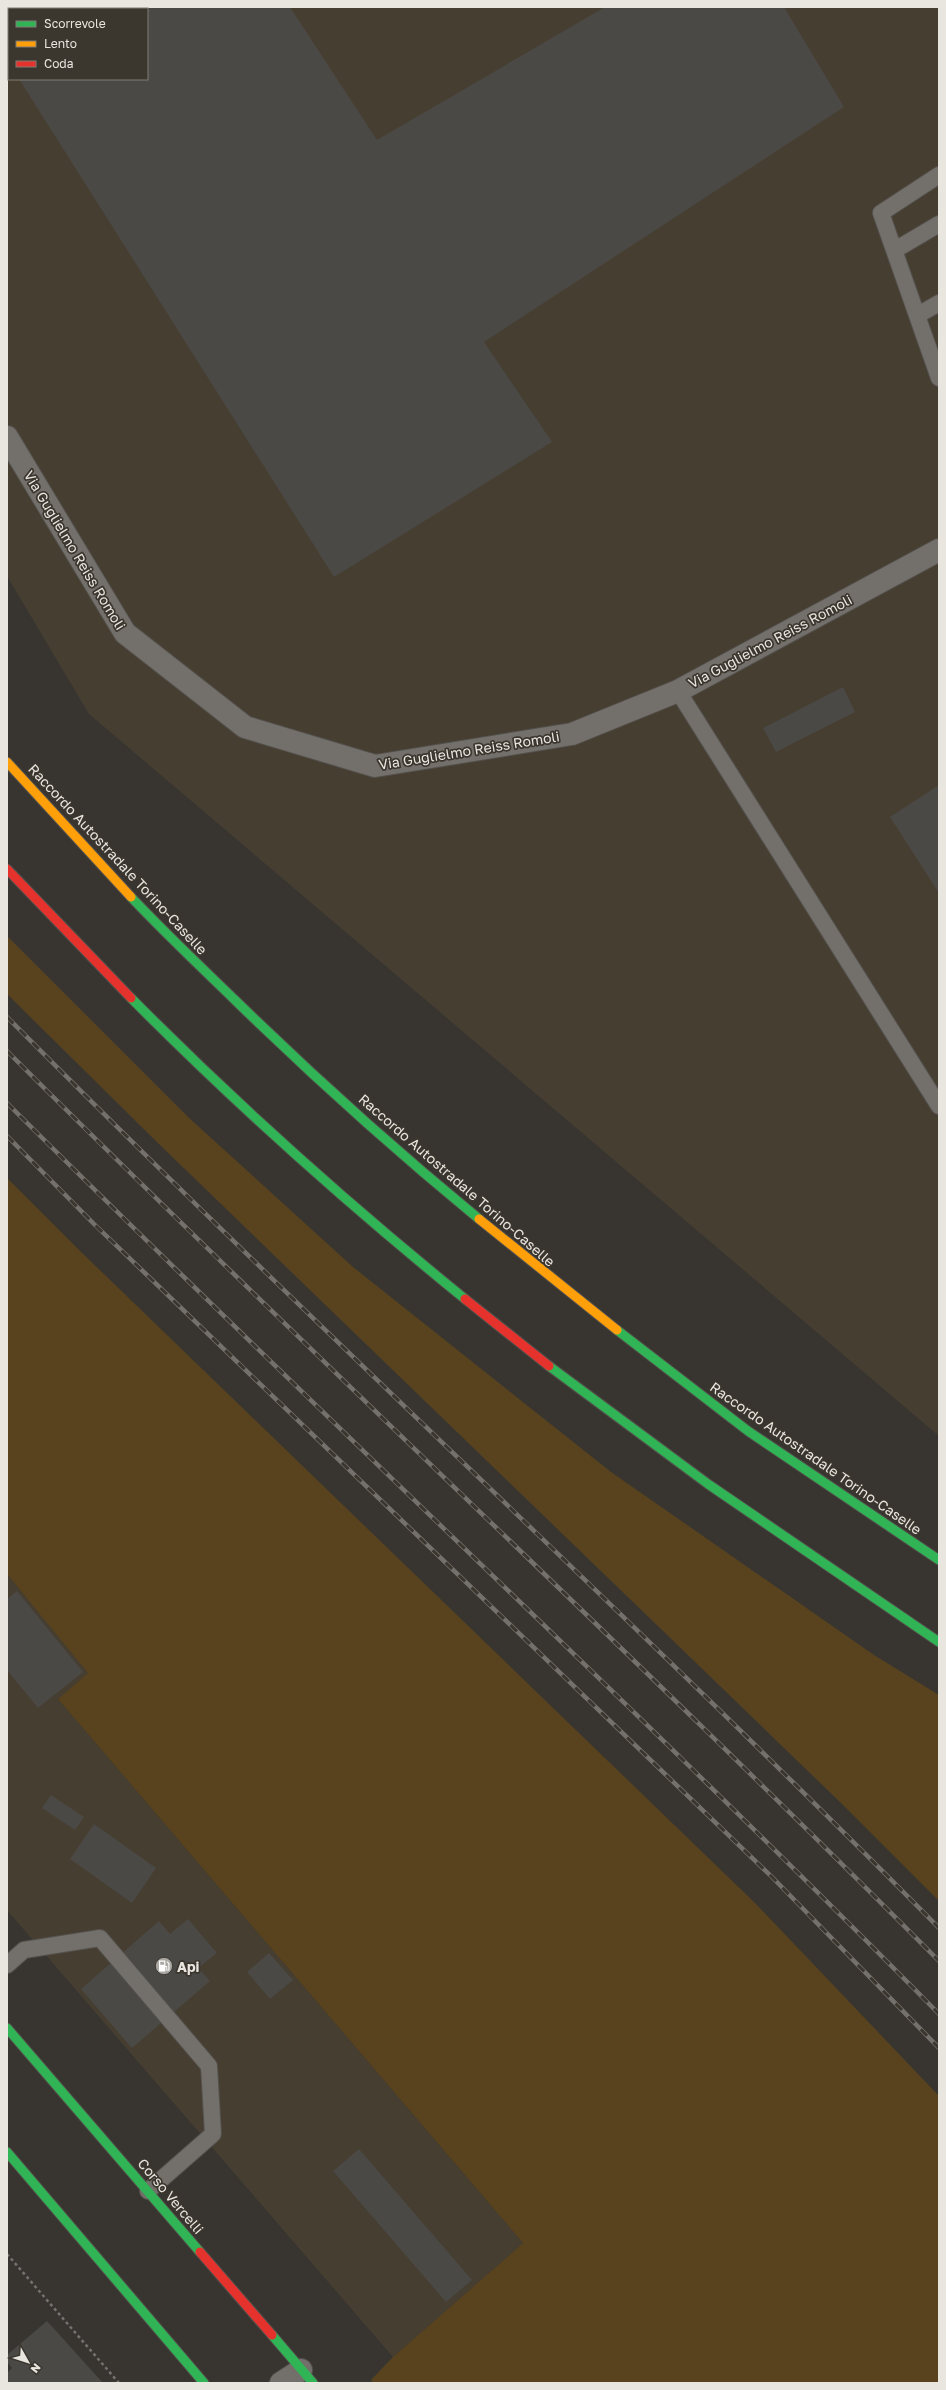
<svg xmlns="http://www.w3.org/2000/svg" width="946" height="2390" font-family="'Golos Text',sans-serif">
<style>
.built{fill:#463e31;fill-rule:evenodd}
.green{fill:#58431e}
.building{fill:#4b4945}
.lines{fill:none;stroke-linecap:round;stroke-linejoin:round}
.lane-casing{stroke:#54514d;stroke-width:18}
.street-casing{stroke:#54514d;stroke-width:24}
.fast-casing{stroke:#54514d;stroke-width:11}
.slow-casing{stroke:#54514d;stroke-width:11}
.jam-casing{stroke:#54514d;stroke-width:11}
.path{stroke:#747370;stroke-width:2.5;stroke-dasharray:3 3;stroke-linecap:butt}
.lane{stroke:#73706c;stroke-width:16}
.street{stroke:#73706c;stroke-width:22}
.fast{stroke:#30b455;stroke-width:9}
.slow{stroke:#ff9f0a;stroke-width:9}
.jam{stroke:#e5322d;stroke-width:9}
.rail-casing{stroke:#74716d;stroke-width:4.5}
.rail{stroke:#3b362e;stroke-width:3;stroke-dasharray:9;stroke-linecap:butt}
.labels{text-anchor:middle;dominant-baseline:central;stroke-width:3.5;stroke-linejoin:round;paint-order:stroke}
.street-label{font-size:14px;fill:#e9e6e0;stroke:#3b362e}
.poi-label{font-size:14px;font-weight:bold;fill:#e9e6e0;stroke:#3b362e;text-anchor:start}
</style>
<rect width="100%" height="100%" fill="#383531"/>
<path class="built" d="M 7,7 L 939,7 L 939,1436 L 89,714 L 7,576 ZM 9,9 L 147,9 L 147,79 L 9,79 Z
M 7,1574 L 89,1673 L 58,1699 L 523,2243 L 393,2357 L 7,1910 Z"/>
<path class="green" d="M 7,936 L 188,1117 L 353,1267 L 611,1472 L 874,1655 L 939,1695 L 939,1901 L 841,1803 L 163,1148 L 7,994 Z
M 7,1178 L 77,1248 L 755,1903 L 939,2096 L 939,2383 L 374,2383 L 371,2380 L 393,2357 L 523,2243 L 58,1699 L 88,1673 L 7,1574 Z"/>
<path class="building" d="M 7,7 L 290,7 L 377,140 L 605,7 L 784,7 L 844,107 L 484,342 L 552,442 L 334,577 L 19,79 L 147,79 L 147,9 L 9,9 L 9,63 L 7,60 Z
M 843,687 L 855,712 L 776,752 L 763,728 Z
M 939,785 L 939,893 L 890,817 Z
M 17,1591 L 83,1672 L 38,1708 L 7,1670 L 7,1599 Z
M 51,1795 L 84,1817 L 75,1830 L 42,1808 Z
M 94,1824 L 156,1868 L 132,1903 L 70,1859 Z
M 188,1919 L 217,1953 L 198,1968 L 210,1981 L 132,2048 L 81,1989 L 159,1921 L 170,1934 Z
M 269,1953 L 293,1980 L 270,1999 L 247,1972 Z
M 359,2149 L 472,2280 L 446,2302 L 333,2171 Z
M 47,2321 L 103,2383 L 7,2383 L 7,2373 L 12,2368 L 7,2362 L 7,2355 Z"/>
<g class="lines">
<defs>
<path id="lane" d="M 939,175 L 881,213 L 939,378
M 895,250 L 939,224
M 918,315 L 939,303
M 678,691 L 939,1106
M 7,1965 L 24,1950 L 100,1938 L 209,2066 L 213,2134 L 148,2191"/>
<path id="street" d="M 7,437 L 125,633 L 245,727 L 375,766 L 572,734 L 678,691 L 939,550
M 281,2383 L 301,2370"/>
<path id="fast" d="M 131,897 C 165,933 201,967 236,1001 C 314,1077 395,1150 479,1219
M 131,998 C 237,1105 348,1204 465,1299
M 617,1330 L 748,1431 L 939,1560
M 549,1366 L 708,1484 L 939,1642
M 7,2028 L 200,2252
M 7,2152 L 204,2383
M 272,2335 L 313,2383"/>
<path id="slow" d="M 7,762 L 131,897
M 479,1219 L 617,1330"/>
<path id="jam" d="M 7,869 L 131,998
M 465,1299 L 549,1366
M 200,2252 L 272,2335"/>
</defs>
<use href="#lane" class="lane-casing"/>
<use href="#street" class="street-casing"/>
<use href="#fast" class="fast-casing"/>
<use href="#slow" class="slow-casing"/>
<use href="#jam" class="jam-casing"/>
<path class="path" d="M 7,2254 L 119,2383"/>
<use href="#lane" class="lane"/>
<use href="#street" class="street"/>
<use href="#fast" class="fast"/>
<use href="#slow" class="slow"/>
<use href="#jam" class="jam"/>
<defs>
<path id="rail" d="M 7,1017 C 313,1326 634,1619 939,1928
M 7,1051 C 314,1358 633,1653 939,1961
M 7,1103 C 315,1410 634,1705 939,2014
M 7,1136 L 94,1224 L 772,1877 L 939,2048"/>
</defs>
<use href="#rail" class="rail-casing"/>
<use href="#rail" class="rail"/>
</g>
<defs>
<symbol id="fuel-disc" viewBox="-11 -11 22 22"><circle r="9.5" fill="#aba8a3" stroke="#3b362e"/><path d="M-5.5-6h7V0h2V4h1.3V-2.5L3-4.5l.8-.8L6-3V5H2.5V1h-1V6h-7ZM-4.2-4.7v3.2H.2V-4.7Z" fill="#fff"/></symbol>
</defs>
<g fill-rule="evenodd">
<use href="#fuel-disc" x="154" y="1956" width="20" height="20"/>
</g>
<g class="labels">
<g class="street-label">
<text transform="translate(75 550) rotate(59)">Via Guglielmo Reiss Romoli</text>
<text transform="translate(770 641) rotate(-28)">Via Guglielmo Reiss Romoli</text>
<text transform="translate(469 750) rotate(-9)">Via Guglielmo Reiss Romoli</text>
<text transform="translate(118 859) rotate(47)">Raccordo Autostradale Torino-Caselle</text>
<text transform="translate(457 1180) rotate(41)">Raccordo Autostradale Torino-Caselle</text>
<text transform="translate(816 1458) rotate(35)">Raccordo Autostradale Torino-Caselle</text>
<text transform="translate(171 2196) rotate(50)">Corso Vercelli</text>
</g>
<g class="poi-label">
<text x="177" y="1966">Api</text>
</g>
</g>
<rect width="946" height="2390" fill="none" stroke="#e9e6e0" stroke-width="16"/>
<rect x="8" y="8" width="140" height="72" fill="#3b362e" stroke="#817c75"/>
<rect x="16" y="21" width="20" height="6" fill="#30b455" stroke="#817c75"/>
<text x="44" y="28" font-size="12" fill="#e9e6e0">Scorrevole</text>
<rect x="16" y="41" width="20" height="6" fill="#ff9f0a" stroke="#817c75"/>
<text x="44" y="48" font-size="12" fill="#e9e6e0">Lento</text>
<rect x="16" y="61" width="20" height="6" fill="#e5322d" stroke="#817c75"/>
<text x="44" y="68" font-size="12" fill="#e9e6e0">Coda</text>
<g transform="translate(28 2362) rotate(129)" stroke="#3b362e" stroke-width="3" paint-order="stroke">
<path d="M0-3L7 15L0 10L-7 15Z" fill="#e9e6e0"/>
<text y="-6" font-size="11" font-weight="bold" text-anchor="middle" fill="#e9e6e0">N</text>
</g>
</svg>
